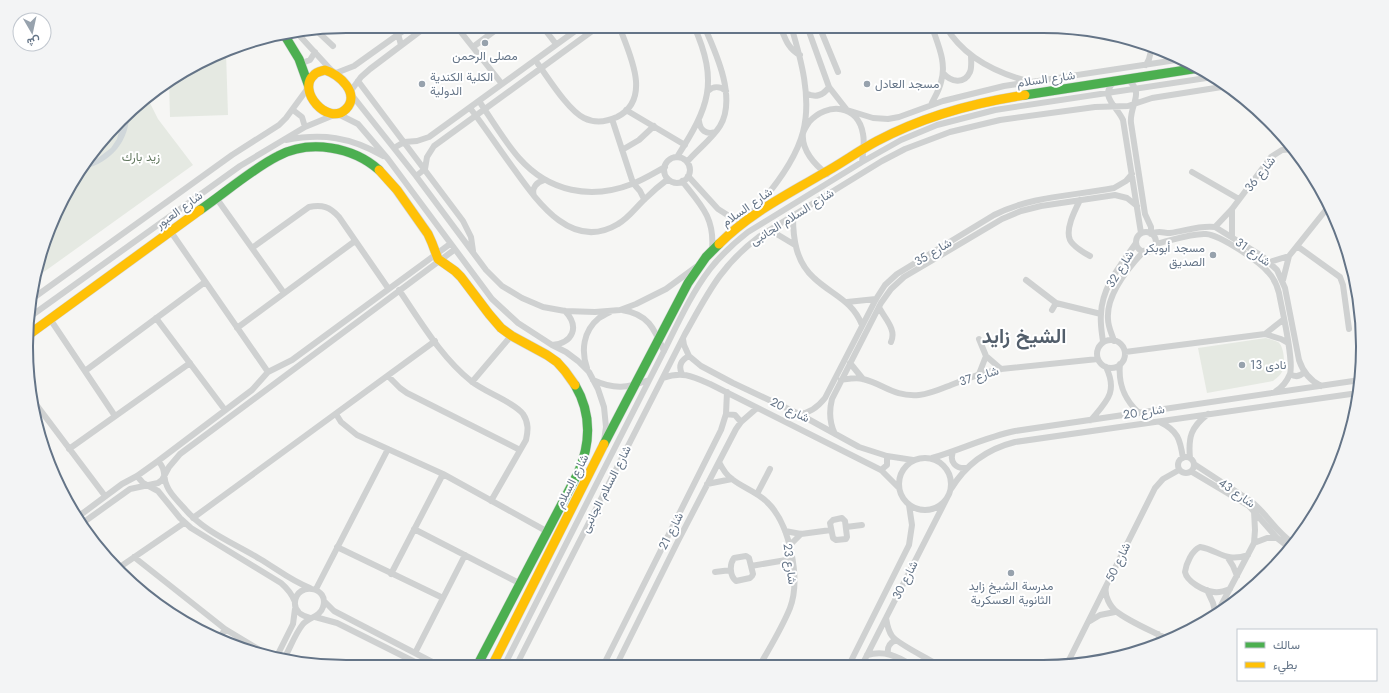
<svg xmlns="http://www.w3.org/2000/svg" width="1389" height="693" font-family="Jost,Vazirmatn,sans-serif">
<style>
.green{fill:#e5e9e2}
.water{fill:#d0d7da}
.lines{fill:none;stroke-linecap:round;stroke-linejoin:round}
.fast-casing{stroke:#d1d3d4;stroke-width:10}
.slow-casing{stroke:#d1d3d4;stroke-width:10}
.street{stroke:#cfd1d1;stroke-width:6}
.fast{stroke:#4caf50;stroke-width:9}
.slow{stroke:#ffc107;stroke-width:9}
.poi-dot{fill:#97a2ad;stroke:#fff;stroke-width:1.5}
.labels{text-anchor:middle;dominant-baseline:central;stroke-width:4;stroke-linejoin:round;paint-order:stroke}
.poi-label{font-size:12px;fill:#647487;stroke:#fff;text-anchor:start}
.street-label{font-size:12px;fill:#647487;stroke:#fff}
.park-label{font-size:12px;fill:#62785f;stroke:#fff}
.town-label{font-size:20px;font-weight:bold;fill:#525e6b;stroke:#fff}
.rim{fill:none;stroke:#647487;stroke-width:2}
</style>
<rect width="100%" height="100%" fill="#f6f6f4"/>
<path class="green" d="M 226,52 L 228,115 L 170,117 L 169,83 Z
M 147,97 L 158,119 L 193,165 L 41,274 L 37,268 L 50,224 L 80,169 Z
M 1266,338 C 1269,339 1274,340 1278,342 C 1284,346 1285,362 1283,369 C 1282,374 1277,378 1273,381 L 1207,393 L 1198,348 Z"/>
<path class="water" d="M 129,117 C 128,145 106,166 79,170 L 83,165 L 98,158 L 111,148 L 117,139 L 121,124 Z"/>
<g class="lines">
<defs>
<path id="fast" d="M 285,36 L 299,59 L 308,84
M 1025,95 L 1199,68
M 200,210 C 225,193 252,169 278,156 C 310,139 353,147 379,170
M 604,444 L 688,283 L 706,257 L 719,244
M 477,666 L 578,473 C 591,443 592,414 575,385"/>
<path id="slow" d="M 325,70 C 339,74 361,94 346,109 C 328,127 296,90 314,75 C 316,72 322,71 325,70 Z
M 379,170 L 397,190 L 428,234 L 432,243 L 438,259 L 455,271 L 461,277 L 489,314 L 501,328 L 512,336 L 547,355 L 557,362 L 565,371 L 575,385
M 719,244 C 750,213 785,196 822,174 C 841,164 858,151 877,141 C 924,116 972,103 1025,95
M 31,333 L 200,210
M 492,666 L 604,444"/>
</defs>
<use href="#fast" class="fast-casing"/>
<use href="#slow" class="slow-casing"/>
<path class="street" d="M 396,26 L 401,45
M 456,26 L 502,84
M 542,26 L 556,44
M 780,26 C 785,38 788,49 800,55
M 807,26 L 829,87 L 847,110 L 873,118 L 888,119 L 899,117 L 943,101 L 1004,86 L 1183,59
M 819,26 L 838,72
M 946,27 C 963,56 994,72 1027,81
M 317,31 L 333,46
M 298,34 L 332,71
M 473,47 L 501,26
M 1165,52 L 1173,60
M 302,63 L 310,60 L 315,52
M 538,64 C 549,79 568,110 584,118 C 594,123 606,122 617,117 C 653,99 629,53 619,26
M 1146,65 L 1149,59 L 1152,47
M 336,73 L 354,66 L 410,26
M 943,73 C 951,82 964,85 970,72 C 972,67 971,60 971,55
M 1127,79 C 1146,93 1129,105 1131,123 L 1145,214 L 1151,227 L 1151,234
M 358,81 L 463,221 L 471,237 L 473,251
M 1115,81 C 1098,96 1117,106 1123,120 L 1141,233
M 708,91 C 713,86 720,86 726,91
M 350,92 L 361,77 L 370,69 L 427,26
M 806,93 C 815,98 823,96 829,87
M 351,94 L 416,176 L 486,270 L 502,286 L 522,298 L 543,307 L 565,311 L 595,312 L 620,310 L 636,304 L 666,289 L 696,267
M 479,101 C 492,120 504,141 519,158 C 549,192 591,200 632,184 C 643,180 654,173 665,167
M 931,105 C 934,98 939,91 941,82 C 947,63 938,45 932,27
M 470,108 C 484,126 497,146 511,165 C 535,198 570,253 618,224 C 629,218 636,207 645,199 C 652,192 660,185 668,179
M 293,110 L 302,117 L 305,127
M 626,110 L 685,145
M 338,114 L 358,124 L 388,159 L 492,299 L 518,323 L 552,345 L 566,352 L 578,361 L 589,372 L 598,389 L 604,407 L 606,427 L 604,441
M 612,119 L 633,183 L 640,191 L 644,199
M 699,121 C 700,130 706,135 715,132
M 286,140 C 322,133 351,137 383,156
M 394,148 L 404,142 L 417,141 L 429,137 L 582,26
M 622,150 L 639,140 L 654,126
M 677,157 C 709,107 719,83 694,26
M664 170a13 13 0 1 1 26 0a13 13 0 1 1-26 0Z
M 687,162 C 697,150 712,139 720,126 C 737,98 716,53 704,26
M 1192,172 L 1239,199
M 827,174 C 815,165 801,150 803,133 C 804,130 807,125 809,122 C 827,102 858,104 863,134 C 865,143 863,153 862,162
M 416,176 L 425,169 L 427,157 L 434,146 L 599,26
M 688,176 L 718,209 L 729,216 L 744,221 C 766,198 795,163 803,132 C 812,98 801,59 791,26
M 682,181 C 701,205 715,218 712,250
M 534,196 C 531,188 537,182 544,180
M 217,199 L 284,293
M 1080,200 C 1075,210 1065,229 1070,240 C 1073,246 1084,253 1090,256
M 1232,209 L 1232,237
M 793,216 C 793,239 796,262 814,278 C 832,295 852,300 862,325
M 1215,227 L 1232,209 L 1271,157 L 1282,150 L 1294,149
M 770,230 L 795,245
M 171,232 L 268,372
M1136 242a10 10 0 1 1 20 0a10 10 0 1 1-20 0Z
M 1152,234 C 1158,230 1163,233 1170,233 C 1185,231 1200,225 1215,227 L 1262,256 L 1277,270 L 1285,288 L 1299,360 C 1303,372 1309,380 1321,386
M 1155,244 C 1170,241 1191,233 1206,234 C 1220,235 1259,261 1268,272 C 1274,278 1277,285 1279,293 C 1282,310 1294,360 1290,374 C 1287,381 1283,387 1276,391
M 1297,246 L 1340,277 L 1343,285 L 1349,329
M 252,248 L 309,207 C 322,204 330,207 339,217 L 388,288
M 1270,262 L 1289,256
M 1026,280 L 1056,303 L 1101,314
M 1283,280 L 1289,256 L 1329,206
M 399,290 C 421,322 441,357 471,381 C 484,392 514,402 523,414 C 529,423 528,431 526,440 L 491,501
M 32,299 L 232,155 L 279,125 L 286,118 L 308,88
M 847,302 L 876,299
M 879,307 C 884,318 897,329 891,342
M 622,310 C 648,314 654,328 664,351
M 1052,310 L 1056,303
M 31,316 L 240,166 L 305,127 L 334,115
M 156,318 L 225,410
M 50,319 L 115,416
M 237,328 L 355,241
M 1265,334 L 1284,319
M 683,339 L 684,345 L 689,356 L 701,366 L 733,383 L 799,414 L 859,447 L 887,456 L 913,460
M 979,339 L 986,356 L 1001,369
M1097 354a14 14 0 1 1 28 0a14 14 0 1 1-28 0Z
M 1114,341 C 1112,334 1108,327 1108,319 C 1106,295 1128,268 1144,251
M 1103,342 C 1102,333 1100,324 1101,314 C 1102,286 1121,265 1136,243
M 552,345 C 573,343 580,327 565,311
M 1125,352 L 1265,334 L 1281,339 L 1288,343
M 850,363 L 863,379
M 1120,364 C 1118,384 1124,399 1139,413
M 587,368 C 581,351 583,331 599,318 C 602,316 606,314 610,312
M 85,371 L 205,282
M 682,374 C 678,366 681,360 689,356
M 979,374 L 986,356
M 1290,374 C 1295,377 1300,377 1304,372
M 388,376 L 400,388 L 407,393 L 520,450
M 663,378 C 682,371 692,376 710,384 L 881,470 L 899,488
M 593,380 C 615,390 627,388 649,380
M 841,380 C 848,379 856,377 863,379 C 884,384 893,397 919,395 C 930,394 941,389 951,385 C 968,378 984,372 1001,369 L 1098,359
M 472,382 L 511,336
M 32,399 L 105,496
M 336,414 L 341,422 L 357,435 L 443,474 L 548,532
M 726,414 L 735,415 L 741,422
M 799,414 C 810,413 818,407 825,398 L 876,299 L 885,285 L 897,274 L 994,215 C 1031,196 1073,196 1114,188 L 1126,181 L 1132,174
M 1091,420 C 1107,401 1118,392 1106,367
M 1160,422 C 1178,431 1180,439 1183,458
M 835,434 C 829,422 829,411 832,399 L 881,303 L 891,289 L 904,277 L 1002,219 L 1021,211 L 1041,206 L 1115,195 L 1127,198 L 1137,206
M 69,449 L 190,363
M 953,452 C 949,462 956,469 966,468
M1178 465a8 8 0 1 1 16 0a8 8 0 1 1-16 0Z
M899 484a26 26 0 1 1 52 0a26 26 0 1 1-52 0Z
M 932,458 C 960,450 986,437 1015,431 L 1360,380
M 1190,458 C 1188,437 1191,427 1208,414
M 158,461 C 167,470 162,476 167,486 C 170,494 178,501 184,508 C 204,532 234,543 260,559 C 277,569 291,581 310,588
M 719,462 C 722,468 726,475 732,479 C 743,488 756,491 767,502 C 790,524 801,579 790,608 C 782,628 770,647 760,665
M 1194,464 L 1252,502 C 1267,514 1276,532 1293,543
M 881,470 L 887,465 L 887,456
M 1192,472 L 1249,506 L 1277,538 L 1290,548
M 137,476 L 143,483 L 158,491 L 180,518 L 191,528 L 281,583 C 288,589 292,594 295,602
M 707,484 L 732,479
M 951,489 C 966,464 987,449 1015,442 L 1358,393
M 757,494 L 770,469
M 79,516 L 122,484 L 137,476 L 158,461 L 252,390 L 268,372 L 292,360 L 450,244
M 193,518 L 435,341
M 842,518 L 845,521 L 847,537 L 846,539 L 836,540 L 833,538 L 830,523 L 833,520 Z
M 84,522 L 130,489 L 158,483 L 162,480 L 169,467 L 180,454 L 454,250
M 846,527 L 862,525
M 414,529 L 521,584
M 785,531 L 801,534 L 831,530
M 1254,543 L 1267,538 L 1277,538
M 789,546 L 801,534
M 337,547 L 443,598
M 746,556 L 749,558 L 753,574 L 752,576 L 750,578 L 736,581 C 730,576 729,565 734,558 Z
M 134,557 L 225,629 L 273,658
M 1228,558 L 1233,566 L 1237,576
M 751,566 L 792,559
M 117,569 L 184,523
M 715,572 L 731,570
M 391,574 L 443,474
M 1106,587 C 1104,595 1110,607 1117,612 C 1130,622 1152,631 1167,639
M 316,589 L 388,449
M 1230,589 C 1225,591 1220,593 1214,592 C 1204,591 1187,582 1185,572 C 1186,564 1192,550 1200,547 C 1219,550 1225,563 1248,555
M 1207,590 L 1213,603 L 1216,615
M 324,601 L 334,611 L 440,666
M 1216,615 L 1254,543 L 1255,530 L 1254,511
M 315,617 L 337,623 L 423,666
M 886,618 C 887,624 888,631 892,636 C 899,645 928,658 938,665
M 1090,621 L 1100,615 L 1115,612
M 1158,634 L 1160,643
M 219,639 L 225,629
M 415,653 L 465,555
M 888,654 C 887,647 889,643 896,640
M 867,655 C 884,650 897,656 911,665
M 276,658 L 293,624 L 295,609
M 284,659 C 290,648 295,634 303,624 C 309,617 320,617 323,607 C 330,587 297,581 295,602 C 294,611 302,616 310,618
M 1067,664 L 1155,488 L 1163,479 L 1179,470
M 849,665 L 909,545 L 912,525 L 909,505
M 862,665 L 948,496
M 504,666 L 664,351 C 678,323 691,294 710,269 C 721,255 734,243 748,232 L 862,162 L 901,140 L 937,125 L 995,110 L 1213,77
M 516,666 L 685,334 C 708,293 721,265 760,236 L 882,161 L 905,149 L 950,132 L 1000,120 L 1095,107 L 1128,106 L 1152,98 L 1228,86
M 603,666 L 721,430 L 726,414 L 727,392
M 616,666 L 678,541 L 736,429 L 741,422 L 757,408"/>
<use href="#fast" class="fast"/>
<use href="#slow" class="slow"/>
</g>
<g class="poi-dot">
<circle cx="485" cy="43" r="4"/>
<circle cx="422" cy="84" r="4"/>
<circle cx="867" cy="84" r="4"/>
<circle cx="1213" cy="255" r="4"/>
<circle cx="1242" cy="365" r="4"/>
<circle cx="1011" cy="573" r="4"/>
</g>
<g class="labels">
<g class="poi-label">
<text x="485" y="56" text-anchor="middle">مصلى الرحمن</text>
<text x="430" y="77">الكلية الكندية<tspan x="430" dy="14">الدولية</tspan></text>
<text x="875" y="84">مسجد العادل</text>
<text x="1205" y="248" text-anchor="end">مسجد أبوبكر<tspan x="1205" dy="14">الصديق</tspan></text>
<text x="1250" y="365">نادى 13</text>
<text x="1011" y="586" text-anchor="middle">مدرسة الشيخ زايد<tspan x="1011" dy="14">الثانوية العسكرية</tspan></text>
</g>
<g class="street-label">
<text transform="translate(1046 79) rotate(-8)">شارع السلام</text>
<text transform="translate(1260 174) rotate(-51)">شارع 36</text>
<text transform="translate(747 207) rotate(-35)">شارع السلام</text>
<text transform="translate(179 210) rotate(-36)">شارع العبور</text>
<text transform="translate(792 217) rotate(-32)">شارع السلام الجانبى</text>
<text transform="translate(933 252) rotate(-31)">شارع 35</text>
<text transform="translate(1253 252) rotate(35)">شارع 31</text>
<text transform="translate(1120 269) rotate(-58)">شارع 32</text>
<text transform="translate(979 376) rotate(-17)">شارع 37</text>
<text transform="translate(790 410) rotate(26)">شارع 20</text>
<text transform="translate(1144 412) rotate(-8)">شارع 20</text>
<text transform="translate(572 481) rotate(-63)">شارع السلام</text>
<text transform="translate(606 489) rotate(-63)">شارع السلام الجانبى</text>
<text transform="translate(1237 493) rotate(35)">شارع 43</text>
<text transform="translate(671 531) rotate(-63)">شارع 21</text>
<text transform="translate(1118 562) rotate(-64)">شارع 50</text>
<text transform="translate(790 564) rotate(83)">شارع 23</text>
<text transform="translate(905 580) rotate(-63)">شارع 30</text>
</g>
<g class="park-label">
<text x="141" y="157">زيد بارك</text>
</g>
<g class="town-label">
<text x="1024" y="336">الشيخ زايد</text>
</g>
</g>
<path d="M0 0H1389V693H0ZM346 33H1043A313 313 0 0 1 1356 346V347A313 313 0 0 1 1043 660H346A313 313 0 0 1 33 347V346A313 313 0 0 1 346 33Z" fill="#f3f4f5" fill-rule="evenodd"/>
<path class="rim" d="M346 33H1043A313 313 0 0 1 1356 346V347A313 313 0 0 1 1043 660H346A313 313 0 0 1 33 347V346A313 313 0 0 1 346 33Z"/>
<rect x="1237" y="629" width="140" height="52" fill="#ffffff" stroke="#c1c7cf"/>
<rect x="1245" y="642" width="20" height="6" fill="#4caf50" stroke="#c1c7cf"/>
<text x="1273" y="649" font-size="12" fill="#647487">سالك</text>
<rect x="1245" y="662" width="20" height="6" fill="#ffc107" stroke="#c1c7cf"/>
<text x="1273" y="669" font-size="12" fill="#647487">بطيء</text>
<g transform="translate(32 32) rotate(171)"><circle r="19" fill="#ffffff" stroke="#c1c7cf"/>
<path d="M0-3L7 15L0 10L-7 15Z" fill="#97a2ad"/>
<text y="-6" font-size="11" font-weight="bold" text-anchor="middle" fill="#647487">ش</text>
</g>
</svg>
